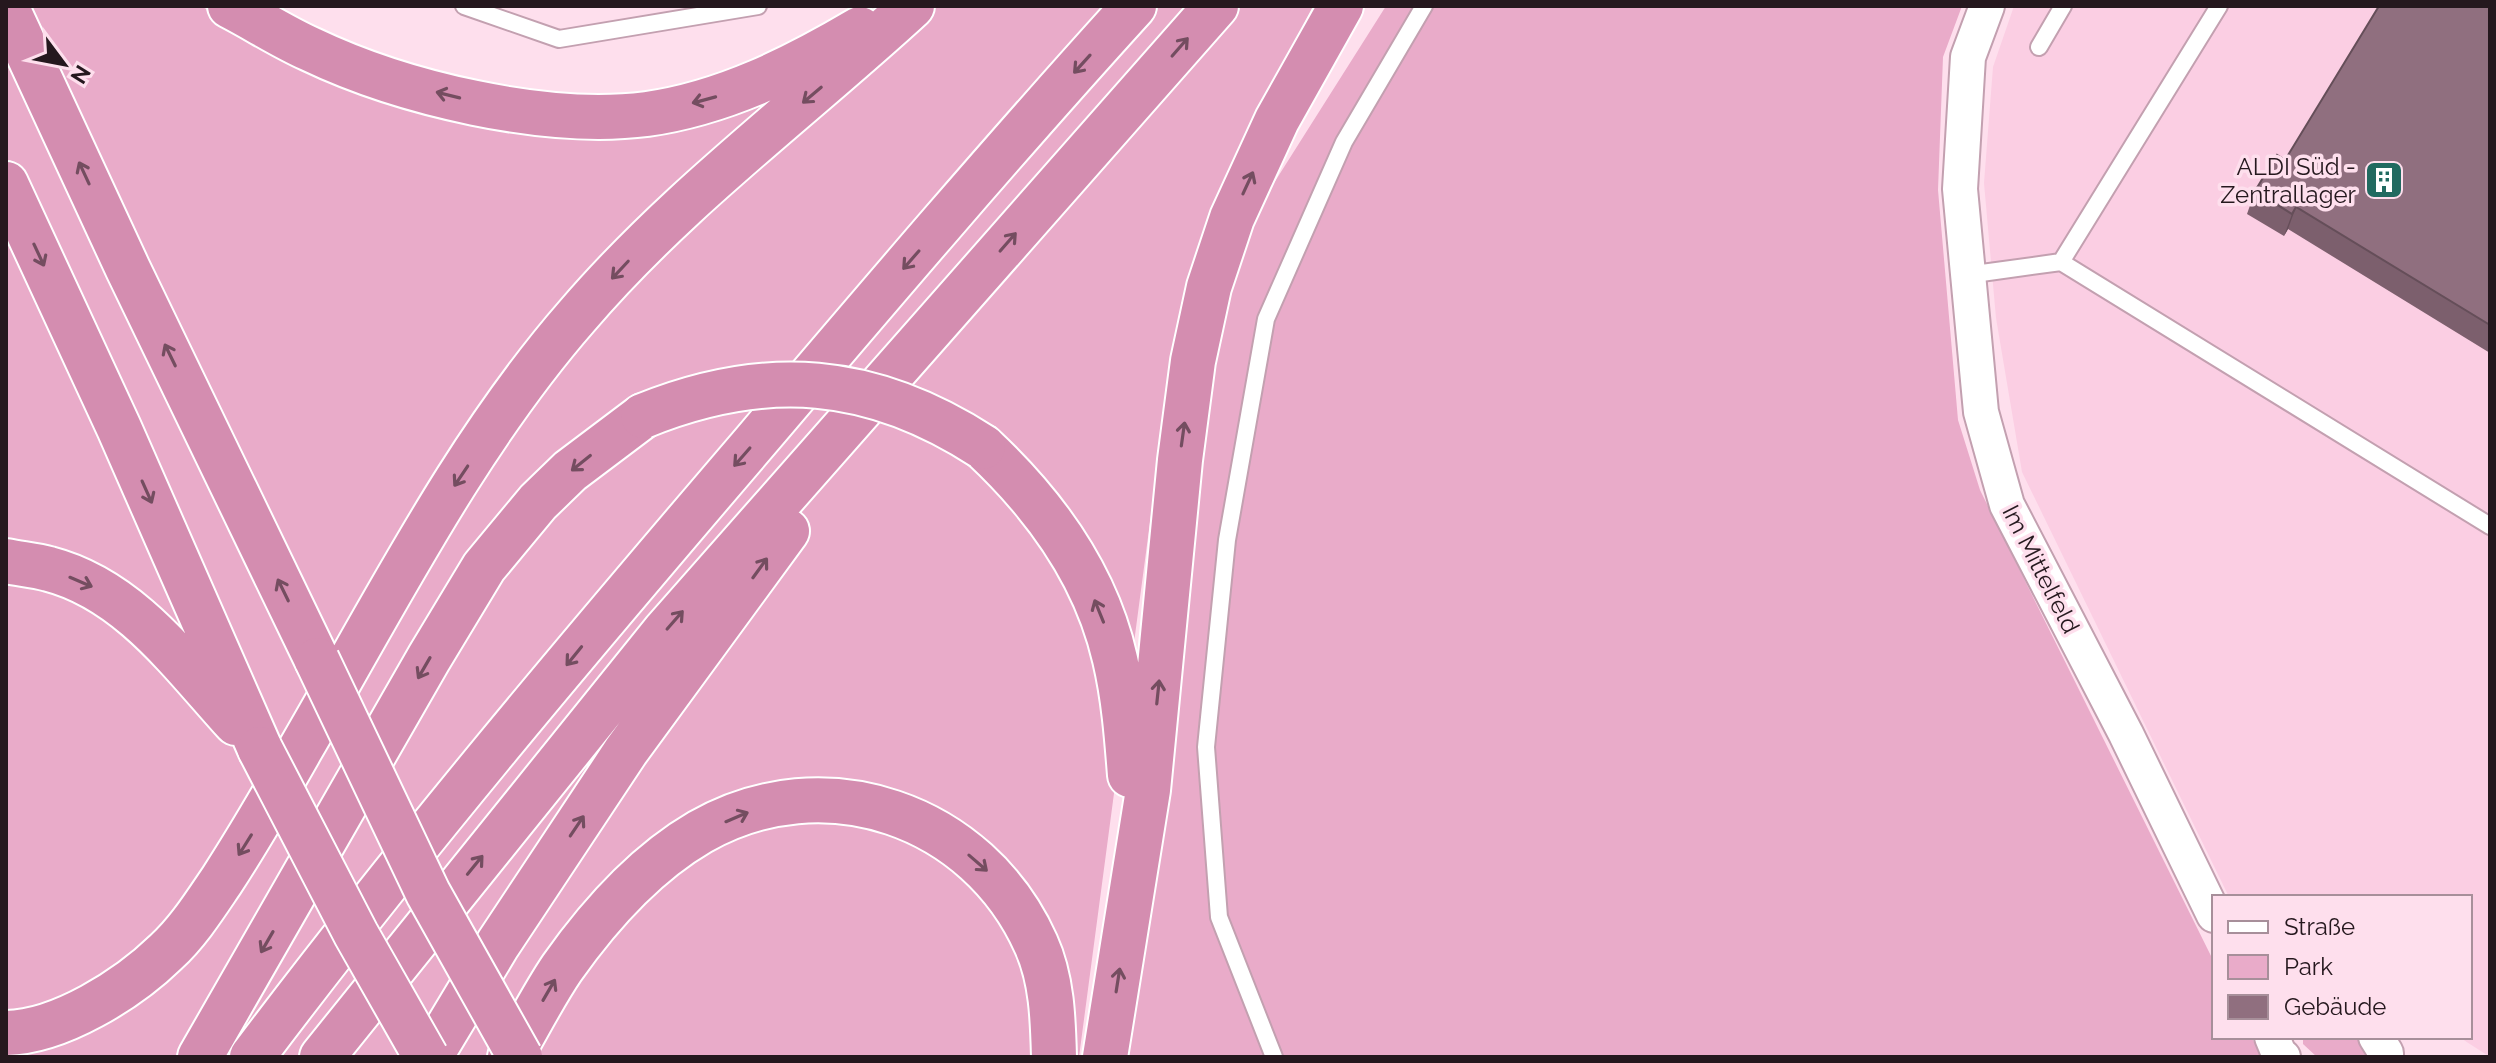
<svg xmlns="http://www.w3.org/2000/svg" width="2496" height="1063" font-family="Raleway,sans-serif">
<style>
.built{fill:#fbcee3}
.green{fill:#e9abc9}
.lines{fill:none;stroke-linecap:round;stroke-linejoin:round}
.service-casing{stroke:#c3a0b0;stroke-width:20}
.minor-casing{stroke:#c3a0b0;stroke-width:38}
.motorway-casing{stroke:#fff;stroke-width:48}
.service{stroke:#fff;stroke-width:16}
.minor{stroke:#fff;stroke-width:34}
.motorway{stroke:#d48db0;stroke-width:44}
.motorway-bridge-casing{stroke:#fff;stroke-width:48;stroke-linecap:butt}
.motorway-bridge{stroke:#d48db0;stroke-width:44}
.wall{fill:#7c5f6d}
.shaded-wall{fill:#654e59}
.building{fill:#906f7f;stroke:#654e59;stroke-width:2}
.oneway{stroke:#744d60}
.labels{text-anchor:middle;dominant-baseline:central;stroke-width:7;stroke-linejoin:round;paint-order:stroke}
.poi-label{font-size:24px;fill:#25181e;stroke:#fedfed;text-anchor:end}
.street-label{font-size:24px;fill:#25181e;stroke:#fedfed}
</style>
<rect width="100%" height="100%" fill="#fedfed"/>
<path class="built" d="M 2014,6 L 2490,6 L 2490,1057 L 2459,1037 L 2470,1037 L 2470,897 L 2229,897 L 2022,472 L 1996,318 L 1984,183 L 1993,67 Z"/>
<path class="green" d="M 6,6 L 201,6 L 258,40 L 555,130 L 933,6 L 1313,6 L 1219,194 L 1173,349 L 1079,1057 L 6,1057 Z
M 1386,6 L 1962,6 L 1943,57 L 1938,190 L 1958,420 L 1980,490 L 2214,962 L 2214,1037 L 2251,1037 L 2263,1057 L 1127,1057 L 1157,792 L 1217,344 L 1248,224 Z
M 2303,1037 L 2360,1037 L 2368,1057 L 2317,1057 L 2303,1044 Z"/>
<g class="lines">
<defs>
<path id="service" d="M 464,6 L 559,39 L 758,6
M 2219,6 L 2061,262 L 2490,526
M 2039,47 L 2063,6
M 1967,275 L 2061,262
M 1274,1057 L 1219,917 L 1206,747 L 1227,540 L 1266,319 L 1344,142 L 1424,6"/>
<path id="minor" d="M 1987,6 L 1968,57 L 1960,189 L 1981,412 L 2007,505 L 2126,734 L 2214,915
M 2272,1037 L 2279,1054 L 2283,1057
M 2376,1037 L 2386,1053 L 2386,1057"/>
<path id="motorway" d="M 6,6 L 128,269 L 317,660
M 230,6 C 257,20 283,37 310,49 C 402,93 545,127 647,114 C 724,103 794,68 860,29
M 6,184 L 119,428 L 260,749
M 983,447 C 1045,505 1096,575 1115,659 C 1124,697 1127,736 1130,775
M 6,561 C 20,564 35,565 49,569 C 130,590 182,664 236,723
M 6,1033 C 60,1032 128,989 166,952 C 188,932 205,905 222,880 C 250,837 276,792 301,748 C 386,602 466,443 577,316 C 676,200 800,109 912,6
M 200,1057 L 429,658 L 484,567 L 538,502 L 570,471 L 643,416
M 252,1057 C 411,846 582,644 754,443 C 879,296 1004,149 1134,6
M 322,1057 L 665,631 L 1216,6
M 430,1057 L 498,944 L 626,751 L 787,531
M 510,1057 C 527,1028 543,996 562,968 C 598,917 645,864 700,832 C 824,761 978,814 1036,944 C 1052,979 1053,1019 1054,1057
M 1105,1057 L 1148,790 L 1180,460 L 1193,361 L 1209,287 L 1232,218 L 1277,120 L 1341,6"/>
</defs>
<use href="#service" class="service-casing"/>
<use href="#minor" class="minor-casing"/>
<use href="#motorway" class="motorway-casing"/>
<use href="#service" class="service"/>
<use href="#minor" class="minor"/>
<use href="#motorway" class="motorway"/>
<defs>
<path id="motorway-bridge" d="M 643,416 C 766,366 872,375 983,447
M 317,660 L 428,893 L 520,1057
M 260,749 L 356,934 L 426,1057"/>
</defs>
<use href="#motorway-bridge" class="motorway-bridge-casing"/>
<use href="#motorway-bridge" class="motorway-bridge"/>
</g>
<path class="wall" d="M 2490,6 L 2490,353 L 2288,229 L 2284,236 L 2247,214 L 2255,191 Z"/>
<path class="shaded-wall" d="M 2296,207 L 2288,229 L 2284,236 L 2292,214 Z"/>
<path class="building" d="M 2379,6 L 2490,6 L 2490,325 L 2296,207 L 2292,214 L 2255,191 L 2277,155 L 2285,160 Z"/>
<defs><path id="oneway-shaft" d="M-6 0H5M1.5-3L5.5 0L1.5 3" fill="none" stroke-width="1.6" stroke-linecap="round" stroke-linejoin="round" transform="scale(2)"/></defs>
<g class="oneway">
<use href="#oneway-shaft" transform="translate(1180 47) rotate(-49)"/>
<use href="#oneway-shaft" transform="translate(1082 64) rotate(132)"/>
<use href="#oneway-shaft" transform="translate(448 95) rotate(-166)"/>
<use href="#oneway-shaft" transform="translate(812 95) rotate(140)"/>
<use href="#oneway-shaft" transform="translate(704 100) rotate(165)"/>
<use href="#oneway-shaft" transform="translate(84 173) rotate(-115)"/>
<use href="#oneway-shaft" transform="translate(1248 183) rotate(-65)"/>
<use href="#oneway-shaft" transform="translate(1008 242) rotate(-49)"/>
<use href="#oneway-shaft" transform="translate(39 255) rotate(65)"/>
<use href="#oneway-shaft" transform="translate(911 260) rotate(131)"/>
<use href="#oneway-shaft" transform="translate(620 270) rotate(133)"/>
<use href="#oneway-shaft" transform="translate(170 355) rotate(-116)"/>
<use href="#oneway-shaft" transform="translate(1183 434) rotate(-82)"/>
<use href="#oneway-shaft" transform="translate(742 457) rotate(131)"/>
<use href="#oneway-shaft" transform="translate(581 463) rotate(141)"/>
<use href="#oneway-shaft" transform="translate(461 476) rotate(124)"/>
<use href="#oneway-shaft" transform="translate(147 492) rotate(66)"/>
<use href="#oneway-shaft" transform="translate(760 568) rotate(-54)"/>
<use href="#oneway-shaft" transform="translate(81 582) rotate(23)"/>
<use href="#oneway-shaft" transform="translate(283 590) rotate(-116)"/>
<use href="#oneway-shaft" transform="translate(1099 611) rotate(-112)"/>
<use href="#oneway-shaft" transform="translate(675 620) rotate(-49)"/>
<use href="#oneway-shaft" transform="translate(574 656) rotate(129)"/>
<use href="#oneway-shaft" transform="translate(424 668) rotate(120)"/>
<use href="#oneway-shaft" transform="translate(1158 692) rotate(-84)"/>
<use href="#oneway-shaft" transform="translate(737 817) rotate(-23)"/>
<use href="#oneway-shaft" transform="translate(577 826) rotate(-56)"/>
<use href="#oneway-shaft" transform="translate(245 845) rotate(122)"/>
<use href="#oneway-shaft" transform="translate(978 863) rotate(41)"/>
<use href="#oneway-shaft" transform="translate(475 865) rotate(-51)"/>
<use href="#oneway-shaft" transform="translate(267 942) rotate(120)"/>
<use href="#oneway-shaft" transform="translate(1118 980) rotate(-81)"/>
<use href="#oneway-shaft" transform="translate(549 990) rotate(-60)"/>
</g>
<defs>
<symbol id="building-square" viewBox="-11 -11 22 22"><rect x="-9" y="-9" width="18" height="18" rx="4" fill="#216a60" stroke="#fedfed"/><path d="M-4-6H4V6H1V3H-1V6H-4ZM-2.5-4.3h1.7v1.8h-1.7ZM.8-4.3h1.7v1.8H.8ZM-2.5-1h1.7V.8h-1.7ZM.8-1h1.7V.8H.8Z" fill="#fff"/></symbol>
</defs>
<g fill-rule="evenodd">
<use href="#building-square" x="2362" y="158" width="44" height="44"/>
</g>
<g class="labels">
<g class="poi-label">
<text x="2356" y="166">ALDI Süd -<tspan x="2356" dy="28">Zentrallager</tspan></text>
</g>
<g class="street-label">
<text transform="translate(2041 569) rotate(63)">Im Mittelfeld</text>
</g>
</g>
<rect width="2496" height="1063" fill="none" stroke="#25181e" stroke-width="16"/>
<rect x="2212" y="895" width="260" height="144" fill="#fedfed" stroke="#a78f9a" stroke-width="2"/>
<rect x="2228" y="921" width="40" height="12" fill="#ffffff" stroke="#a78f9a" stroke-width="2"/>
<text x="2284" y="935" font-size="24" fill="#25181e">Straße</text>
<rect x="2228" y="955" width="40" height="24" fill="#e9abc9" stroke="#a78f9a" stroke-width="2"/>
<text x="2284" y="975" font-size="24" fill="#25181e">Park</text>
<rect x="2228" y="995" width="40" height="24" fill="#906f7f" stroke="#a78f9a" stroke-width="2"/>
<text x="2284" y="1015" font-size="24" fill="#25181e">Gebäude</text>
<g transform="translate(64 64) rotate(122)" stroke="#fedfed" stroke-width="6" paint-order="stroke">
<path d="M0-6L14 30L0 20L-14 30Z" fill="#25181e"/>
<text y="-12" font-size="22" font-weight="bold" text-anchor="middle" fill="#25181e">N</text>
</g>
</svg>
